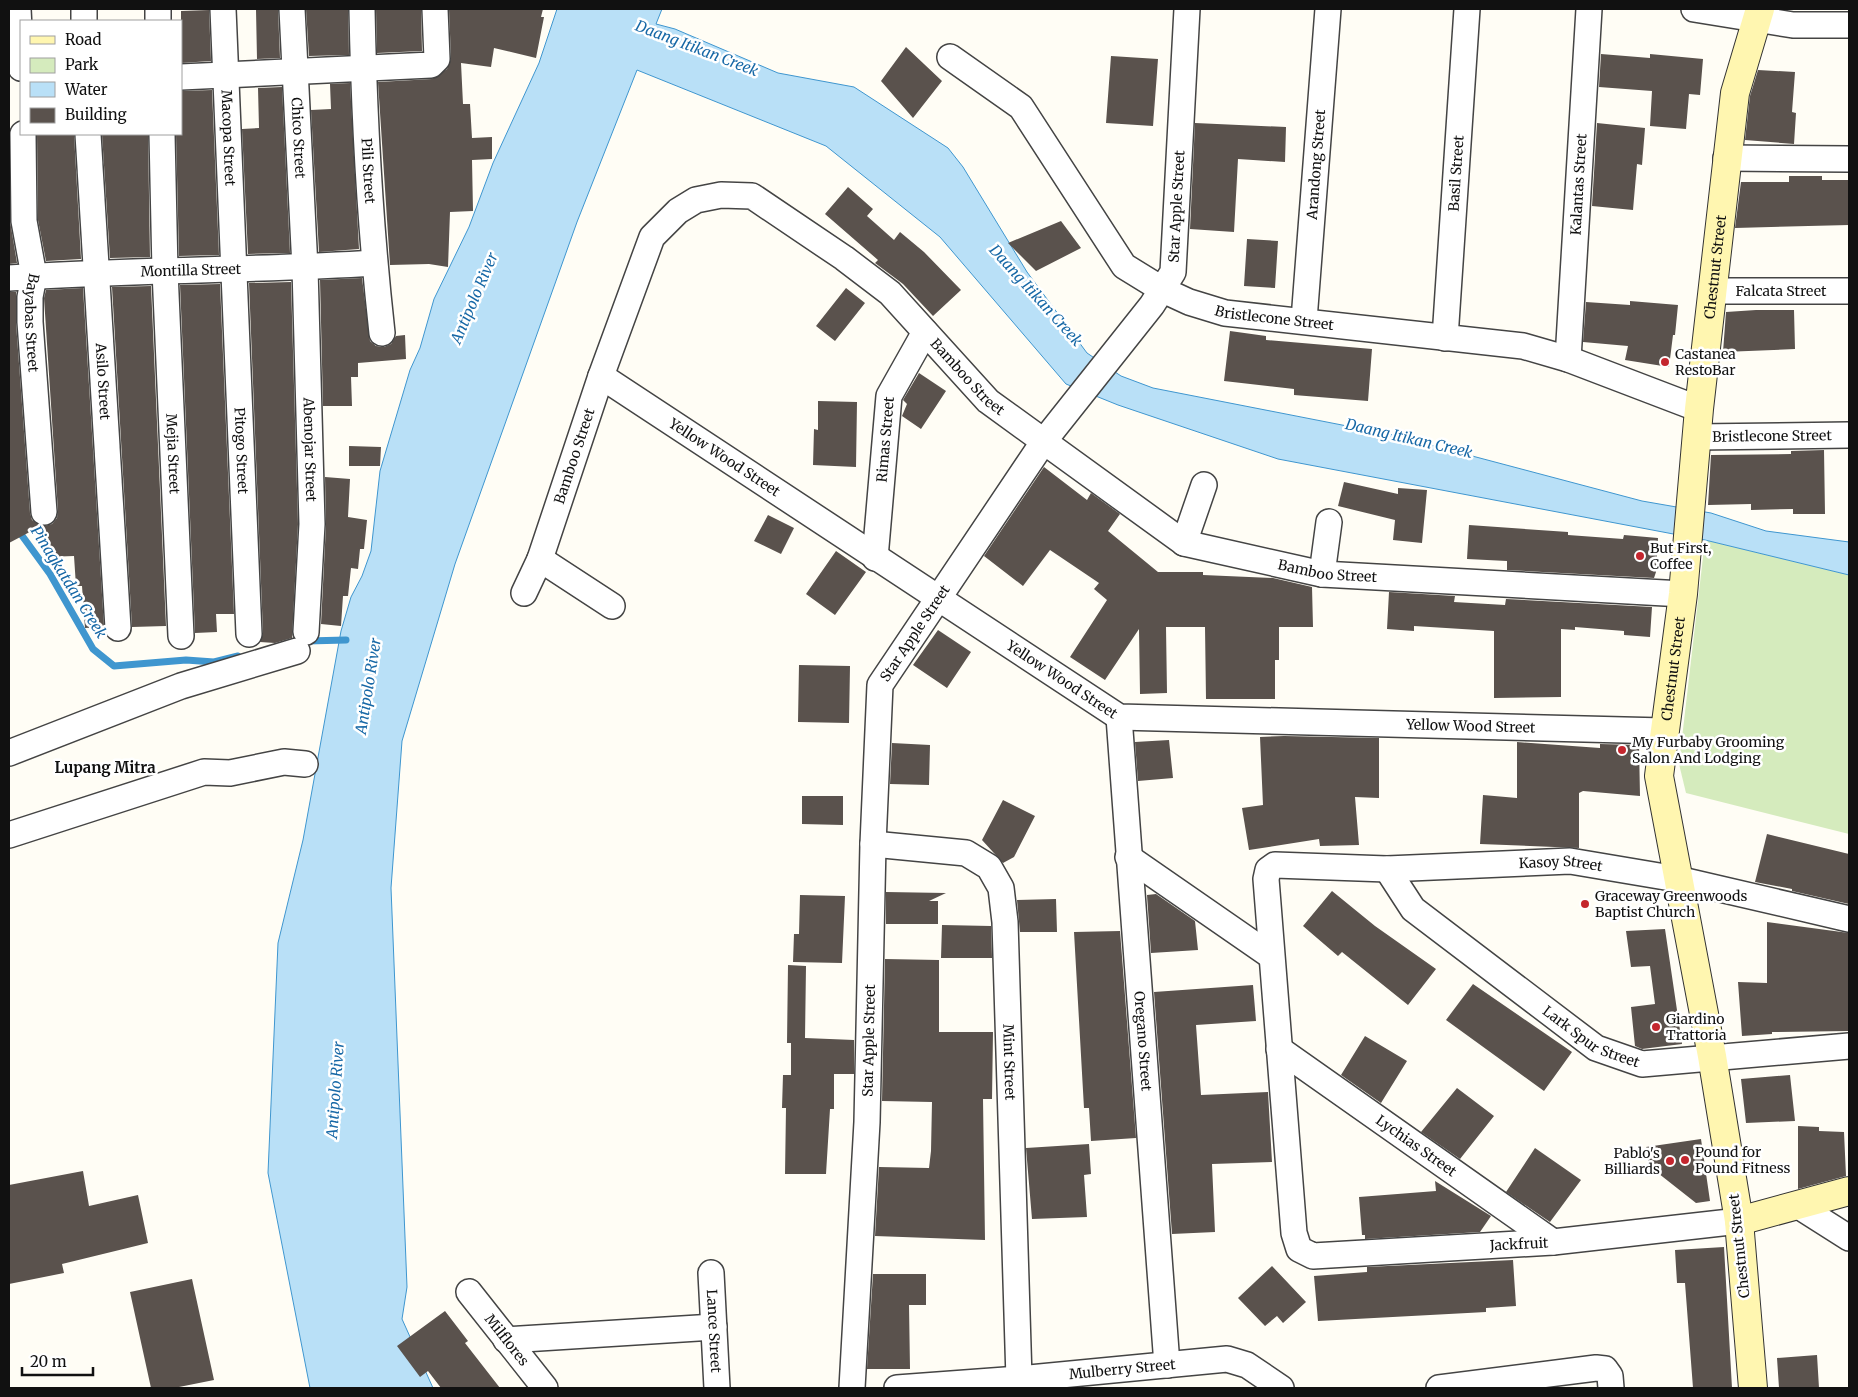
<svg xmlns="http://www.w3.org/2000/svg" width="1858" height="1397" font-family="Merriweather,serif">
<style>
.green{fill:#d5ebbd}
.water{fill:#b9e0f7;stroke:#3f96cf}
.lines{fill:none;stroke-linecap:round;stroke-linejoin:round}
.stream{stroke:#3f96cf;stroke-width:7}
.building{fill:#5a524d}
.street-casing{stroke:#444;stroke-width:28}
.secondary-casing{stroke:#333;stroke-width:30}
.street{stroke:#fff;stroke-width:25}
.secondary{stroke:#fff6b0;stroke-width:28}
.poi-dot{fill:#c4262e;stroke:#fff;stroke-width:2}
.labels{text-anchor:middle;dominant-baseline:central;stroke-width:5;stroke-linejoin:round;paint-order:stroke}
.street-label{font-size:14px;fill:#111;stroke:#fff}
.poi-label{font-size:14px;fill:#111;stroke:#fff;text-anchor:start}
.water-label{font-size:15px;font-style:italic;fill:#1768a6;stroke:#fff}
.neighbourhood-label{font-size:15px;font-weight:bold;fill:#111;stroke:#fff}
</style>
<rect width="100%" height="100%" fill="#fffdf5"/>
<path class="green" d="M 1705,540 L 1849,575 L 1849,834 L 1686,793 L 1679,764 Z"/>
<path class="water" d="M 557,9 L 662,9 L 656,24 L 675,29 L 778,73 L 854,87 L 948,148 L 963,167 L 1027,272 L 1087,353 L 1121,376 L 1153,388 L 1393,435 L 1642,501 L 1711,513 L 1766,531 L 1849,542 L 1849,575 L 1705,540 L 1278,459 L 1118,405 L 1066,384 L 940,237 L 826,146 L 637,70 L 577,222 L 455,564 L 402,741 L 391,888 L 407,1287 L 402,1319 L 433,1388 L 310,1388 L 268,1173 L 278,943 L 303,840 L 341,631 L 351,597 L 362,576 L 371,551 L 380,471 L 410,370 L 420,348 L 434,299 L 469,227 L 493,163 L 539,63 Z"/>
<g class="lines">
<path class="stream" d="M 9,513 L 15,526 L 50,574 L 93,649 L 114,666 L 186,660 L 214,662 L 238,656
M 307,641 L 346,640"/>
</g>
<path class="building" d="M 306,9 L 348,9 L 349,55 L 309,56 Z
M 376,9 L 421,9 L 422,51 L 377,53 Z
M 449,9 L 543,9 L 541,17 L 544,17 L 536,58 L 494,48 L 491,67 L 461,63 L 463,104 L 470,104 L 472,138 L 492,137 L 492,159 L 472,160 L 473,211 L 450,212 L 448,267 L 429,264 L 390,265 L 378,82 L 432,79 L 447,69 L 451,58 Z
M 209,10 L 211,61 L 181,63 L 181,11 Z
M 256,10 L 278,10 L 280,58 L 257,59 Z
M 906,47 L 942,81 L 913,118 L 881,81 Z
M 1601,54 L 1650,58 L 1650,54 L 1703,59 L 1700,95 L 1689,94 L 1686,129 L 1650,126 L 1652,91 L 1599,87 Z
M 1111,56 L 1158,59 L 1153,126 L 1106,123 Z
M 1758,70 L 1795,72 L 1792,112 L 1796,113 L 1794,144 L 1745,140 L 1750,96 Z
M 350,83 L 359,249 L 319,252 L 311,110 L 331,109 L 330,84 Z
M 282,87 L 290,253 L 248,254 L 242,129 L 259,128 L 258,88 Z
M 212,90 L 219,255 L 179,256 L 176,134 L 181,134 L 181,91 Z
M 1195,123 L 1286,127 L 1285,162 L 1238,159 L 1234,232 L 1190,229 Z
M 1597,123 L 1645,128 L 1642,165 L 1637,164 L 1633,210 L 1592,206 Z
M 37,134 L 74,134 L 81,259 L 46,261 L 38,220 Z
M 102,134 L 148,134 L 150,257 L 110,258 Z
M 9,145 L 10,221 L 17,263 L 9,264 Z
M 1789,176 L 1822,176 L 1822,180 L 1849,180 L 1849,225 L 1735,228 L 1741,182 L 1789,182 Z
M 848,187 L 873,209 L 867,216 L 894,240 L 900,232 L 924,252 L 961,290 L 933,316 L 903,284 L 875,263 L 878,260 L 825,214 Z
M 1061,221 L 1081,248 L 1036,271 L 1008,243 Z
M 1247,239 L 1278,241 L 1275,288 L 1244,286 Z
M 362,278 L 370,341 L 376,346 L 384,347 L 391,344 L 396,336 L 405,335 L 406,359 L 358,363 L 358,377 L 351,377 L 352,406 L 323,406 L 320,280 Z
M 291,282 L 298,524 L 292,638 L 275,643 L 260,642 L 263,633 L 249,283 Z
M 220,284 L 234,614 L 216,614 L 217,632 L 195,633 L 180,285 Z
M 151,286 L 166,626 L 132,627 L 112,287 Z
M 83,288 L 104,627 L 85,628 L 82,586 L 76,586 L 74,556 L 46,557 L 44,526 L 52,524 L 57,518 L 58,511 L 44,298 L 46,290 Z
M 846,288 L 865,303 L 835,341 L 816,326 Z
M 9,292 L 16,292 L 16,323 L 30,513 L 32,520 L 41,526 L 9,543 Z
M 1630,301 L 1678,305 L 1675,335 L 1673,335 L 1669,367 L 1625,360 L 1628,346 L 1583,342 L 1586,302 L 1630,305 Z
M 1756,310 L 1794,310 L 1795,349 L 1723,352 L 1726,312 Z
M 1230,331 L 1266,336 L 1266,340 L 1372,349 L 1368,401 L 1294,395 L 1294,389 L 1224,381 Z
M 919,373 L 946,391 L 921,429 L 902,416 L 907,404 L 903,400 Z
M 818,401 L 857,402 L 856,467 L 813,465 L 814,429 L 818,430 Z
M 349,446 L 381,447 L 380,466 L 349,466 Z
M 1824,450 L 1825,514 L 1793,514 L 1793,509 L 1751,510 L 1751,504 L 1708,505 L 1711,455 L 1791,454 L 1791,451 Z
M 1044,467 L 1087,500 L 1091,493 L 1120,514 L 1108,531 L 1158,572 L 1203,572 L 1203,575 L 1273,578 L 1312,587 L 1313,627 L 1279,627 L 1279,660 L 1275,660 L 1275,699 L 1206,699 L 1205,627 L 1166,627 L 1167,693 L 1140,694 L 1139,629 L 1105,680 L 1070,657 L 1107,600 L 1094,589 L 1099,583 L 1050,550 L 1023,586 L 984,556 Z
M 325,477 L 350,479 L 348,517 L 367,520 L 364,549 L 360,549 L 358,569 L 351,568 L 348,596 L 343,596 L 341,626 L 321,624 L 326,525 Z
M 1344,482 L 1398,494 L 1398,488 L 1427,490 L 1422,543 L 1393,540 L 1395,520 L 1338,506 Z
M 768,515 L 794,528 L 781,554 L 754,541 Z
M 1469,525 L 1568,532 L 1568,535 L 1623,539 L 1624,535 L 1658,538 L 1656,572 L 1654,578 L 1507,570 L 1507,561 L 1467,559 Z
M 836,551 L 866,572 L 835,615 L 806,594 Z
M 1389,592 L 1455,596 L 1454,602 L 1505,605 L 1506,599 L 1652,607 L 1650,637 L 1624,635 L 1624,631 L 1575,627 L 1575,630 L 1561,629 L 1561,697 L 1494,698 L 1494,631 L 1414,626 L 1414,631 L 1387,629 Z
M 938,630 L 971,652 L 947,688 L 913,665 Z
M 799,665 L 850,666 L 849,723 L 798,722 Z
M 1284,736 L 1379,738 L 1379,798 L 1355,797 L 1359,845 L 1320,846 L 1319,839 L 1249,850 L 1242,808 L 1263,805 L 1260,737 Z
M 1169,740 L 1173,778 L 1138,781 L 1135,742 Z
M 1517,742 L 1600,748 L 1600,744 L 1639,745 L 1640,796 L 1583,791 L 1579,793 L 1579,848 L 1480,844 L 1483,795 L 1517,798 Z
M 892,743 L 930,745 L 929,785 L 890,784 Z
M 802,796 L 843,796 L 843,825 L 802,824 Z
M 1003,800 L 1035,816 L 1014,857 L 1003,863 L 982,840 Z
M 1767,834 L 1849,854 L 1849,904 L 1792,891 L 1792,889 L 1755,882 Z
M 1332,891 L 1375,926 L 1436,969 L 1408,1005 L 1342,952 L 1338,956 L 1303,926 Z
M 886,892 L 946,893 L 929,901 L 938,901 L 938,924 L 886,924 Z
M 1156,894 L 1195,921 L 1198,950 L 1151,953 L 1147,895 Z
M 800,895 L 845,896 L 842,963 L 793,962 L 794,934 L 799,934 Z
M 1056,899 L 1057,932 L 1020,932 L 1017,900 Z
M 1767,922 L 1849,933 L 1849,1031 L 1772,1032 L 1772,1034 L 1742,1036 L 1738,982 L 1767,983 Z
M 942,925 L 991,926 L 992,958 L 941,958 Z
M 1665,929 L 1682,1044 L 1642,1049 L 1635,1046 L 1631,1007 L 1655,1004 L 1650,966 L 1631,967 L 1626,931 Z
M 1120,931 L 1136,1138 L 1091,1141 L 1089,1108 L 1084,1108 L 1074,932 Z
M 885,959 L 939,960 L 939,1032 L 993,1032 L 992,1099 L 983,1099 L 985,1240 L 875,1236 L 879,1167 L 929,1168 L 931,1151 L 932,1102 L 882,1101 Z
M 788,965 L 806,966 L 805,1038 L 854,1040 L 854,1074 L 834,1074 L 834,1109 L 830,1109 L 826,1174 L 785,1174 L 786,1108 L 782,1108 L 783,1075 L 791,1075 L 791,1043 L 787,1043 Z
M 1473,984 L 1572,1052 L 1544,1091 L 1446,1020 Z
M 1253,985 L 1256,1021 L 1196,1025 L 1201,1095 L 1268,1092 L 1272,1162 L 1212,1164 L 1215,1232 L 1172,1234 L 1154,992 Z
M 1365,1036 L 1407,1061 L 1381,1103 L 1341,1075 Z
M 1790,1075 L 1795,1121 L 1746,1123 L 1741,1079 Z
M 1457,1088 L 1494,1116 L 1460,1159 L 1421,1132 Z
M 1798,1126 L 1819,1127 L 1819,1131 L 1844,1132 L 1846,1176 L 1798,1189 Z
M 1701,1139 L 1710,1201 L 1696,1203 L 1649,1166 L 1646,1147 Z
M 1089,1144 L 1091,1174 L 1084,1175 L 1087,1217 L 1032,1219 L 1026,1148 Z
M 1535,1148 L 1581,1180 L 1550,1222 L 1506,1192 Z
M 83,1171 L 89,1206 L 138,1195 L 148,1243 L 62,1264 L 64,1273 L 9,1284 L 9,1185 Z
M 1435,1181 L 1491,1216 L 1480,1232 L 1365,1239 L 1365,1235 L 1362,1235 L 1359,1197 L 1436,1191 Z
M 1724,1247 L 1732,1388 L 1693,1388 L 1685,1283 L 1677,1283 L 1675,1250 Z
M 1513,1260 L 1516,1306 L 1486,1308 L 1486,1312 L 1318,1321 L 1314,1276 L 1367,1272 L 1367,1267 Z
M 1272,1266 L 1306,1302 L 1283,1323 L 1277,1316 L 1265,1326 L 1238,1298 Z
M 873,1274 L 926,1274 L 926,1305 L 909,1305 L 910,1369 L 867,1369 Z
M 192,1279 L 214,1380 L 174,1388 L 151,1388 L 130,1292 Z
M 445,1311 L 468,1341 L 465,1343 L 500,1388 L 441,1388 L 428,1371 L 420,1377 L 397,1346 Z
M 1817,1355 L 1819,1388 L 1779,1388 L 1777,1358 Z"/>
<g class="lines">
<defs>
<g id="street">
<path d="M 18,9 L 21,68"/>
<path d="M 84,9 L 84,21"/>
<path d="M 158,9 L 158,21"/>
<path id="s1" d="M 223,9 L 249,634"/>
<path id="s2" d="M 292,9 L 305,268 L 312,524 L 306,632"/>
<path id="s3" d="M 362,9 C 364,117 370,225 382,333"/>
<path d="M 1694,9 L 1793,25 L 1849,25"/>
<path id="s4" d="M 950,57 L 1021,107 L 1124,266 L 1163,290 L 1189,302 L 1225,313 L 1523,346 L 1568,359 L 1699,409"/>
<path d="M 181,77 L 431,65 L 437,59 L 435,9"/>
<path id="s5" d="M 23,134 L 24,221 L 34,276 L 30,297 L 30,322 L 44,512"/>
<path id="s6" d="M 88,134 L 118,628"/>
<path id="s7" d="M 162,134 L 165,271 L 181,636"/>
<path d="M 1726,158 L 1849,159"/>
<path id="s8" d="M 9,278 C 131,269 253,271 374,263"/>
<path id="s9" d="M 1712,291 L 1849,291"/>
<path id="s10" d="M 1304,320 L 1328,9"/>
<path id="s11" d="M 1445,338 L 1467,9"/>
<path id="s12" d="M 1568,359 L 1589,9"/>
<path id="s13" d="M 601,376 L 1119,717 L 1664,731"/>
<path id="s14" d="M 1696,437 L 1849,435"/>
<path d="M 1184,543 L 1204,485"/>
<path id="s15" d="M 875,558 L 889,396 L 925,332"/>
<path d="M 540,559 L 612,606"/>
<path d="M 1322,574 L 1329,522"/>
<path id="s16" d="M 524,593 L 540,559 L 601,376 L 652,237 L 678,211 L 696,200 L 721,195 L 752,196 L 844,258 L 890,293 L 988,401 L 1184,543 L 1322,574 L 1683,594"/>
<path id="s17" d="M 1119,717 L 1167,1365"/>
<path d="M 9,753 L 181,686 L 297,651"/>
<path d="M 9,835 L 204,772 L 230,773 L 284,762 L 305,764"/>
<path id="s18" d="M 873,844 L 966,853 L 989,867 L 1001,888 L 1005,922 L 1019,1379"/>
<path d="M 1128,857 L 1271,956"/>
<path id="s19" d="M 1387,869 L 1413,909 L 1596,1048 L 1642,1064 L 1849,1046"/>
<path id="s20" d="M 1279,1049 L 1553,1242"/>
<path d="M 1797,1205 L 1849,1238"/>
<path id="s21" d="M 1739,1221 L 1553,1242 L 1313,1256 L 1299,1249 L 1294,1233 L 1266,879 L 1268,870 L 1275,865 L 1387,869 L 1570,861 L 1677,879 L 1849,919"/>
<path id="s22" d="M 711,1273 L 717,1388"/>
<path id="s23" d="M 469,1292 L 545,1388"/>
<path d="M 506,1340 L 714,1327"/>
<path id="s24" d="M 852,1388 L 867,1122 L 873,844 L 880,685 L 1044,441 L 1152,305 L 1173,272 L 1187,9"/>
<path id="s25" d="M 897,1388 L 1019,1379 L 1227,1359 L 1247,1365 L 1281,1388"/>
<path d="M 1439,1388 L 1596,1368 L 1605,1369 L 1610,1376 L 1611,1388"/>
</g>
<g id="secondary">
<path d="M 1739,1221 L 1849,1191"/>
<path id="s26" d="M 1753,1388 L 1739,1221 L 1712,1056 L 1659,776 L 1683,594 L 1699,409 L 1735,93 L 1760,9"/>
</g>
</defs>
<use href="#street" class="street-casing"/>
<use href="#secondary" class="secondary-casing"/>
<use href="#street" class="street"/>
<use href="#secondary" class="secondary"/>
</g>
<g class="poi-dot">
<circle cx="1665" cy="362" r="5"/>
<circle cx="1640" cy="556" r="5"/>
<circle cx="1622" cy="750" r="5"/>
<circle cx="1585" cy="904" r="5"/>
<circle cx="1656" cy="1027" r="5"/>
<circle cx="1685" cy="1160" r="5"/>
<circle cx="1670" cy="1161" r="5"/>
</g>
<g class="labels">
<g class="street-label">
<text stroke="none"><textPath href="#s1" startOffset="129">Macopa Street</textPath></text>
<text stroke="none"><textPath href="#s2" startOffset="129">Chico Street</textPath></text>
<text stroke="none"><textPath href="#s10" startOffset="156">Arandong Street</textPath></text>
<text stroke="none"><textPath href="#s3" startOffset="162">Pili Street</textPath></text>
<text stroke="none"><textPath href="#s11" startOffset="165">Basil Street</textPath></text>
<text stroke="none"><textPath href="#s12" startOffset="175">Kalantas Street</textPath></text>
<text stroke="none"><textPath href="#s24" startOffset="1276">Star Apple Street</textPath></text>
<text stroke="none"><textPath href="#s26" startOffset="1132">Chestnut Street</textPath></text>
<text stroke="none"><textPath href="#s8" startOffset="182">Montilla Street</textPath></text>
<text stroke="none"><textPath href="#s9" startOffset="69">Falcata Street</textPath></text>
<text stroke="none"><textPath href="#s4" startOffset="438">Bristlecone Street</textPath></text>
<text stroke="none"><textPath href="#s5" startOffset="190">Bayabas Street</textPath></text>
<text stroke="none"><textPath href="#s16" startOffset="776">Bamboo Street</textPath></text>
<text stroke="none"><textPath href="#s6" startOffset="248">Asilo Street</textPath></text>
<text stroke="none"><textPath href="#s14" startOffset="76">Bristlecone Street</textPath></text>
<text stroke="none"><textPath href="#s15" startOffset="119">Rimas Street</textPath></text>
<text stroke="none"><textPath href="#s2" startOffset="441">Abenojar Street</textPath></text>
<text stroke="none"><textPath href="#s1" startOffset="442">Pitogo Street</textPath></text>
<text stroke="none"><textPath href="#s7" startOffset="320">Mejia Street</textPath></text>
<text stroke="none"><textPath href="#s16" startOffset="146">Bamboo Street</textPath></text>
<text stroke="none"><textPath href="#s13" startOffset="148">Yellow Wood Street</textPath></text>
<text stroke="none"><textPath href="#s16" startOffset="1196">Bamboo Street</textPath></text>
<text stroke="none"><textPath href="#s24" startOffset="766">Star Apple Street</textPath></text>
<text stroke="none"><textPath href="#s26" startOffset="728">Chestnut Street</textPath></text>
<text stroke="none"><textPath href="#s13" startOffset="552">Yellow Wood Street</textPath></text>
<text stroke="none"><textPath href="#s13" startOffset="972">Yellow Wood Street</textPath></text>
<text stroke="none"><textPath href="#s21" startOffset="1119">Kasoy Street</textPath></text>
<text stroke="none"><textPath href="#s19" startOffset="268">Lark Spur Street</textPath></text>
<text stroke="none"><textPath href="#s24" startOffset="348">Star Apple Street</textPath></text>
<text stroke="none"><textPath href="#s17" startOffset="325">Oregano Street</textPath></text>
<text stroke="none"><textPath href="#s18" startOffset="319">Mint Street</textPath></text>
<text stroke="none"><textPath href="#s20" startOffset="168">Lychias Street</textPath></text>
<text transform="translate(1519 1244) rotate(-3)">Jackfruit</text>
<text transform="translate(1739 1246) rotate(-96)">Chestnut Street</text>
<text stroke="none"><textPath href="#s22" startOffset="58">Lance Street</textPath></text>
<text stroke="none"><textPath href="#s23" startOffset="61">Milflores</textPath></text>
<text stroke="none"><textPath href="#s25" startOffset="226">Mulberry Street</textPath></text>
</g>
<g class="poi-label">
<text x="1675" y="354">Castanea<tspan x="1675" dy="16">RestoBar</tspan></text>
<text x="1650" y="548">But First,<tspan x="1650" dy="16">Coffee</tspan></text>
<text x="1632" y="742">My Furbaby Grooming<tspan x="1632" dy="16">Salon And Lodging</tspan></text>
<text x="1595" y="896">Graceway Greenwoods<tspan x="1595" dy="16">Baptist Church</tspan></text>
<text x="1666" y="1019">Giardino<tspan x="1666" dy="16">Trattoria</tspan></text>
<text x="1695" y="1152">Pound for<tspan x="1695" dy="16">Pound Fitness</tspan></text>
<text x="1660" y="1153" text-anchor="end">Pablo's<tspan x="1660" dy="16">Billiards</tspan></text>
</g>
<g class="water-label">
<text transform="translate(697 48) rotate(21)">Daang Itikan Creek</text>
<text transform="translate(1036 295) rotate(48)">Daang Itikan Creek</text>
<text transform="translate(474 298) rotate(-67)">Antipolo River</text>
<text transform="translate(1409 438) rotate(13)">Daang Itikan Creek</text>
<text transform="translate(69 582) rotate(58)">Pinagkatdan Creek</text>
<text transform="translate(368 686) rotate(-81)">Antipolo River</text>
<text transform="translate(335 1090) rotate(-86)">Antipolo River</text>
</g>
<g class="neighbourhood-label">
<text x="105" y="767">Lupang Mitra</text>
</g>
</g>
<rect width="1858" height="1397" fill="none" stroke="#111111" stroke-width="20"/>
<rect x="20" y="20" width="162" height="115" fill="#ffffff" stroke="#a0a0a0"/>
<rect x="30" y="36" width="25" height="8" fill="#fff6b0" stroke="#a0a0a0"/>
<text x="65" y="45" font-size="15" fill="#111111">Road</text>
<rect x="30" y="58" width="25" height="15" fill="#d5ebbd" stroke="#a0a0a0"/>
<text x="65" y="70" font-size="15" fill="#111111">Park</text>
<rect x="30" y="82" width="25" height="15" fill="#b9e0f7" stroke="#a0a0a0"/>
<text x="65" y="95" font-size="15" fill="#111111">Water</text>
<rect x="30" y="108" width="25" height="15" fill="#5a524d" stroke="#a0a0a0"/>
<text x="65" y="120" font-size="15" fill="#111111">Building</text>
<path d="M22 1367v8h71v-8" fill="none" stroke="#111111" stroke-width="2.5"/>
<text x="30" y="1367" font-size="15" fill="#111111" stroke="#ffffff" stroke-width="4" paint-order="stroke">20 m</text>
</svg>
